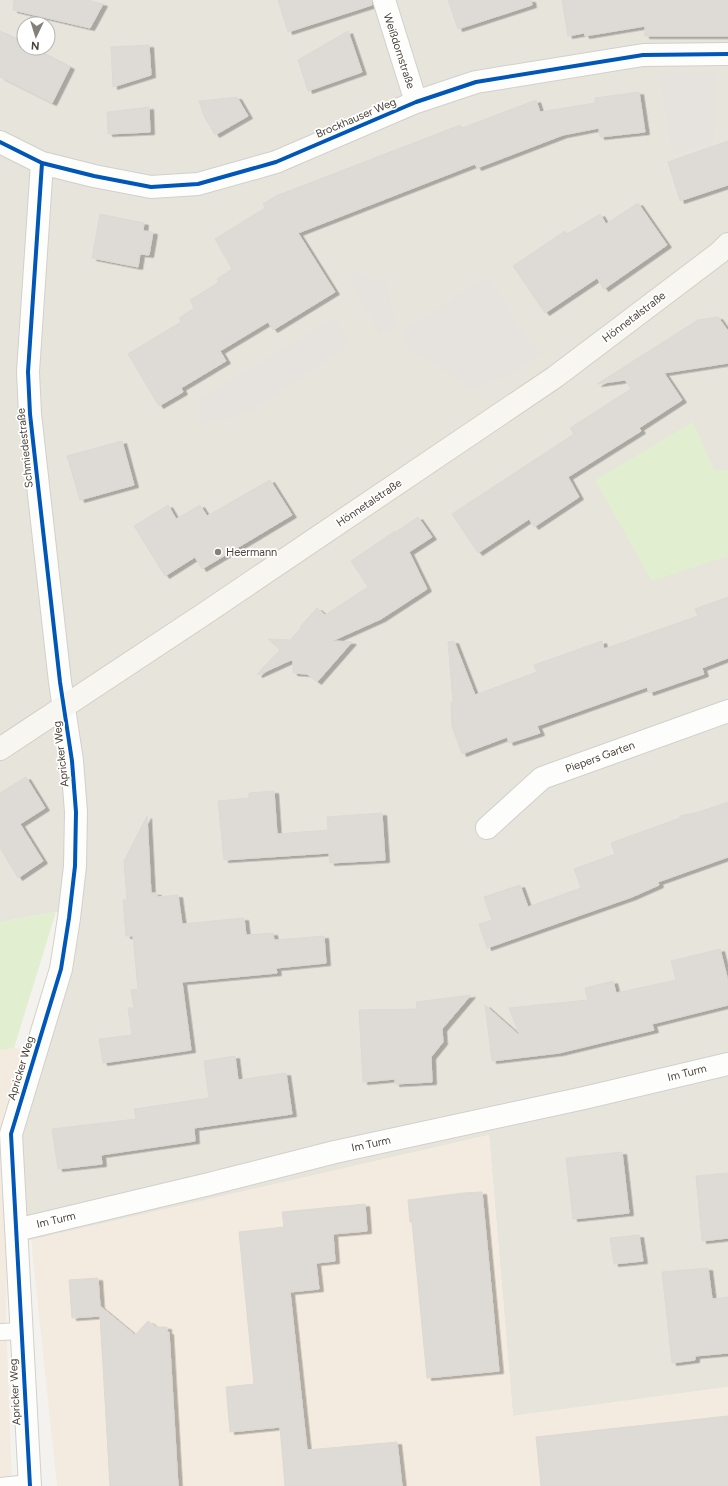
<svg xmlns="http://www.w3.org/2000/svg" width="728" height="1486" font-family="Figtree,sans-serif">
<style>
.residential{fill:#e7e4dc;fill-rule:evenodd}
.commercial{fill:#f3ebdf}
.green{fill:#e1eecf}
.parking{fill:#e6e3df}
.building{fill:#dedbd6;stroke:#dcd9d4;filter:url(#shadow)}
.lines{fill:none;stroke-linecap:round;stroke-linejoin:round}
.lane-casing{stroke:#d2d0cb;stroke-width:18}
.street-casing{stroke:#d2d0cb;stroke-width:24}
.secondary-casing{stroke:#d3cfc5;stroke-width:24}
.lane{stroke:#fdfdfc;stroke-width:16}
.street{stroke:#fdfdfc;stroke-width:22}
.secondary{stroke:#f7f6f1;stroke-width:22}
.cycleway-casing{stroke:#fff;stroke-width:6}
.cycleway{stroke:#0057b8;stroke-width:4}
.poi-dot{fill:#868178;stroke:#fff;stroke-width:1.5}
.labels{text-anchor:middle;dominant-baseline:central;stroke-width:3.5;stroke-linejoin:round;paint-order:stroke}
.street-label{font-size:11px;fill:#4b4439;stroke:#fff}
.poi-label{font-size:11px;fill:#4b4439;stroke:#fff;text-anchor:start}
</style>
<defs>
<filter id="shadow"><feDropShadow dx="4.5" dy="2.5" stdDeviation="0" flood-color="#0004"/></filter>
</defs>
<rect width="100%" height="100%" fill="#f4f2ee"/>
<path class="residential" d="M 0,0 L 728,0 L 728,1387 L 513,1416 L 489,1135 L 31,1240 L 7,1242 L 3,1131 L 77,913 L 56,912 L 0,922 ZM 24,24 L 48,24 L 48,48 L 24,48 Z"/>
<path class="commercial" d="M 14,1048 L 26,1049 L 7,1242 L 6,1313 L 12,1486 L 0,1486 L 0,1050 Z
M 489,1135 L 513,1416 L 728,1387 L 728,1486 L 57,1486 L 31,1240 Z"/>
<path class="green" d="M 693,422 L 714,470 L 728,470 L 728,556 L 652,581 L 595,480 Z
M 56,912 L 14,1048 L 0,1050 L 0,922 Z"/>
<path class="parking" d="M 658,72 L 717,72 L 714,142 L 672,156 Z
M 353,271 L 387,284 L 397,328 L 380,334 L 349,281 Z
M 488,276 L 526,336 L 541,353 L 508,375 L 472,390 L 440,367 L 411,351 L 400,333 Z
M 335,318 L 350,344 L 255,410 L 199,426 L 201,398 Z"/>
<path class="building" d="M 14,0 L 87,0 L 103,4 L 90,28 L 13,10 Z
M 278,0 L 371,0 L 372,5 L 288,32 Z
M 448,0 L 531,0 L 532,5 L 458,29 Z
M 562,0 L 728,0 L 728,36 L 645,36 L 645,26 L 585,36 L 584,33 L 568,36 Z
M 0,31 L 24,43 L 24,48 L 33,48 L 70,67 L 52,103 L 0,77 Z
M 348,31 L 362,72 L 308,91 L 298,60 Z
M 149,45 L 151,75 L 113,87 L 111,47 Z
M 639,92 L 645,132 L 600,137 L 599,128 L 563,135 L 477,168 L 475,164 L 298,233 L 335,292 L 273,330 L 268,322 L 220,351 L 226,361 L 181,388 L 183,392 L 159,406 L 128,354 L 181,322 L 179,318 L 194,308 L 190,300 L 219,282 L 217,279 L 232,269 L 215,239 L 265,208 L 263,204 L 276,196 L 460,125 L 462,128 L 536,100 L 540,112 L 595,103 L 595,98 Z
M 237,97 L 248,116 L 215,135 L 204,116 L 199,101 Z
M 149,107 L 150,132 L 108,134 L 107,112 Z
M 728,141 L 728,185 L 680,201 L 668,162 Z
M 638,203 L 667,245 L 604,289 L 597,278 L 545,313 L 513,266 L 565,231 L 567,234 L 600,214 L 606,224 Z
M 100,214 L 144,223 L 143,231 L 153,232 L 149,255 L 140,254 L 138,267 L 92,258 Z
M 718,317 L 728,331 L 728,363 L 664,373 L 682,400 L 639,428 L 641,431 L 568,477 L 579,497 L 534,527 L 529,519 L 478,553 L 452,514 L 574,434 L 570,428 L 631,389 L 625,380 L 597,384 L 698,320 Z
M 122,441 L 134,485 L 80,500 L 67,456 Z
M 270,480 L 292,515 L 202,569 L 195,557 L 165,576 L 134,526 L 168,505 L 176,519 L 200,505 L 207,516 Z
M 418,517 L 432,537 L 409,552 L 427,589 L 381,619 L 332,641 L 352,642 L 317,682 L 307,674 L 293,673 L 293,661 L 291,660 L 258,675 L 257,674 L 280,650 L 268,639 L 290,640 L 301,628 L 300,627 L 317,608 L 325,615 L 368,587 L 351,561 L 395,531 L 396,532 Z
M 728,597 L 728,658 L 702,668 L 704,674 L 649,693 L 647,687 L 537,726 L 540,733 L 509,743 L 507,737 L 462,754 L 452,726 L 451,703 L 453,702 L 448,642 L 454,641 L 475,695 L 537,672 L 534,665 L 602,641 L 604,649 L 698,616 L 695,609 Z
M 26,777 L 45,808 L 20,824 L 43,861 L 18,878 L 0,848 L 0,793 Z
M 274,791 L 277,834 L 328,830 L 327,817 L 382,813 L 385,860 L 330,863 L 329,853 L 224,860 L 218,801 L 249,798 L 249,793 Z
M 728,802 L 728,857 L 658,882 L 659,885 L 632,897 L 487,948 L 479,924 L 492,920 L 484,897 L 520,885 L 528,907 L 581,888 L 574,869 L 615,854 L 611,843 L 680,818 L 680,816 L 699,812 Z
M 147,816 L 151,893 L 157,893 L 157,897 L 178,895 L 182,924 L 244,918 L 246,935 L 273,933 L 274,940 L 324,936 L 326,963 L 276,968 L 277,973 L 182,982 L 191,1050 L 103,1063 L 99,1039 L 132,1035 L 128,1008 L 134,1008 L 131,990 L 138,989 L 133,936 L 126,936 L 123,900 L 127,900 L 124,861 Z
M 720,949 L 728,981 L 728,1005 L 652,1024 L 654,1030 L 559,1053 L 492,1061 L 485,1005 L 520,1036 L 509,1008 L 588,1000 L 585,988 L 613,981 L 616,993 L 676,980 L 671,961 Z
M 471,995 L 442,1029 L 443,1042 L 431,1057 L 432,1082 L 395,1084 L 395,1079 L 363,1082 L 359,1010 L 417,1009 L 416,1002 Z
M 235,1056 L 238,1080 L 286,1073 L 292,1114 L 194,1128 L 195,1141 L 101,1155 L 102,1164 L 58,1169 L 52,1129 L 136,1119 L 134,1109 L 209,1098 L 204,1061 Z
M 622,1152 L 629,1213 L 573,1219 L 566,1158 Z
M 728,1173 L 728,1238 L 702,1241 L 696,1176 Z
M 482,1192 L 499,1371 L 427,1378 L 412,1222 L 410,1222 L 408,1200 L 463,1193 Z
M 365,1204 L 367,1231 L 333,1234 L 335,1261 L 316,1263 L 319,1289 L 290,1292 L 307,1450 L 397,1442 L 402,1486 L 285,1486 L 280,1427 L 230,1432 L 226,1387 L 254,1384 L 239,1232 L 284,1227 L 282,1212 Z
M 639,1235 L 643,1261 L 614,1264 L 610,1238 Z
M 708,1268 L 712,1299 L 728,1297 L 728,1353 L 695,1356 L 695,1360 L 672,1363 L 662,1272 Z
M 98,1278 L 100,1306 L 135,1335 L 148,1321 L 156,1327 L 167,1327 L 167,1332 L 169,1332 L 178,1486 L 110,1486 L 100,1316 L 72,1318 L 69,1280 Z
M 728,1416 L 728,1486 L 541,1486 L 536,1437 Z"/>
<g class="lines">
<defs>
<path id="lane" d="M 0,1332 L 21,1331
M 0,1486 L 29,1483"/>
<path id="street" d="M 384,0 L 416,102
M 0,142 L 42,163 L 94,176 L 151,187 L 198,184 L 276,162 L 416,102 L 476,82 L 643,55 L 728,54
M 487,828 L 542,778 L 728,711
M 16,1230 L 205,1185 L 335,1152 L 584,1098 L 728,1064
M 30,1486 L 11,1134 L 61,969 L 69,918 L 75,866 L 76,812 L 72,761 L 60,682 L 30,414 L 28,372 L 42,163"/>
<path id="secondary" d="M 0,749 L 204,614 L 555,377 L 719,253 L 728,244"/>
</defs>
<use href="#lane" class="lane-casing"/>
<use href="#street" class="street-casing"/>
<use href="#secondary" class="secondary-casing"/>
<use href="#lane" class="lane"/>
<use href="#street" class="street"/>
<use href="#secondary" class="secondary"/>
<defs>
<path id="cycleway" d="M 0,142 L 42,163 L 94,176 L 151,187 L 198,184 L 276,162 L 416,102 L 476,82 L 643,55 L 728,54
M 30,1486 L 11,1134 L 61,969 L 69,918 L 75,866 L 76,812 L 72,761 L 60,682 L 30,414 L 28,372 L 42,163"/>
</defs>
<use href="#cycleway" class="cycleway-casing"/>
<use href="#cycleway" class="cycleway"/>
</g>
<circle class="poi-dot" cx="218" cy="552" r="4"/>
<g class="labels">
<g class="street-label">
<text transform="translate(399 51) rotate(72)">Weißdornstraße</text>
<text transform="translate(356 118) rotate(-23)">Brockhauser Weg</text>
<text transform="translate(634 317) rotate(-37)">Hönnetalstraße</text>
<text transform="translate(25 448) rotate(-96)">Schmiedestraße</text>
<text transform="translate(369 503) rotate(-34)">Hönnetalstraße</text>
<text transform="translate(61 754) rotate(-97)">Apricker Weg</text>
<text transform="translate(600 757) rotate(-20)">Piepers Garten</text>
<text transform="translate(21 1068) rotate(-73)">Apricker Weg</text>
<text transform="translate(687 1073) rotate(-14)">Im Turm</text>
<text transform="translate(371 1144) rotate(-12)">Im Turm</text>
<text transform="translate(56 1220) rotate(-13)">Im Turm</text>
<text transform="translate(15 1392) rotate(-93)">Apricker Weg</text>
</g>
<g class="poi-label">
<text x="226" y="552">Heermann</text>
</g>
</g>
<g transform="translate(36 36) rotate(184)"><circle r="19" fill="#ffffff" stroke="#b7b4b0"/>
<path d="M0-3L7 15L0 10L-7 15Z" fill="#868178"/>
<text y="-6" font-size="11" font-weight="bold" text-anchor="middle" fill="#4b4439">N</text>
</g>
</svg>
